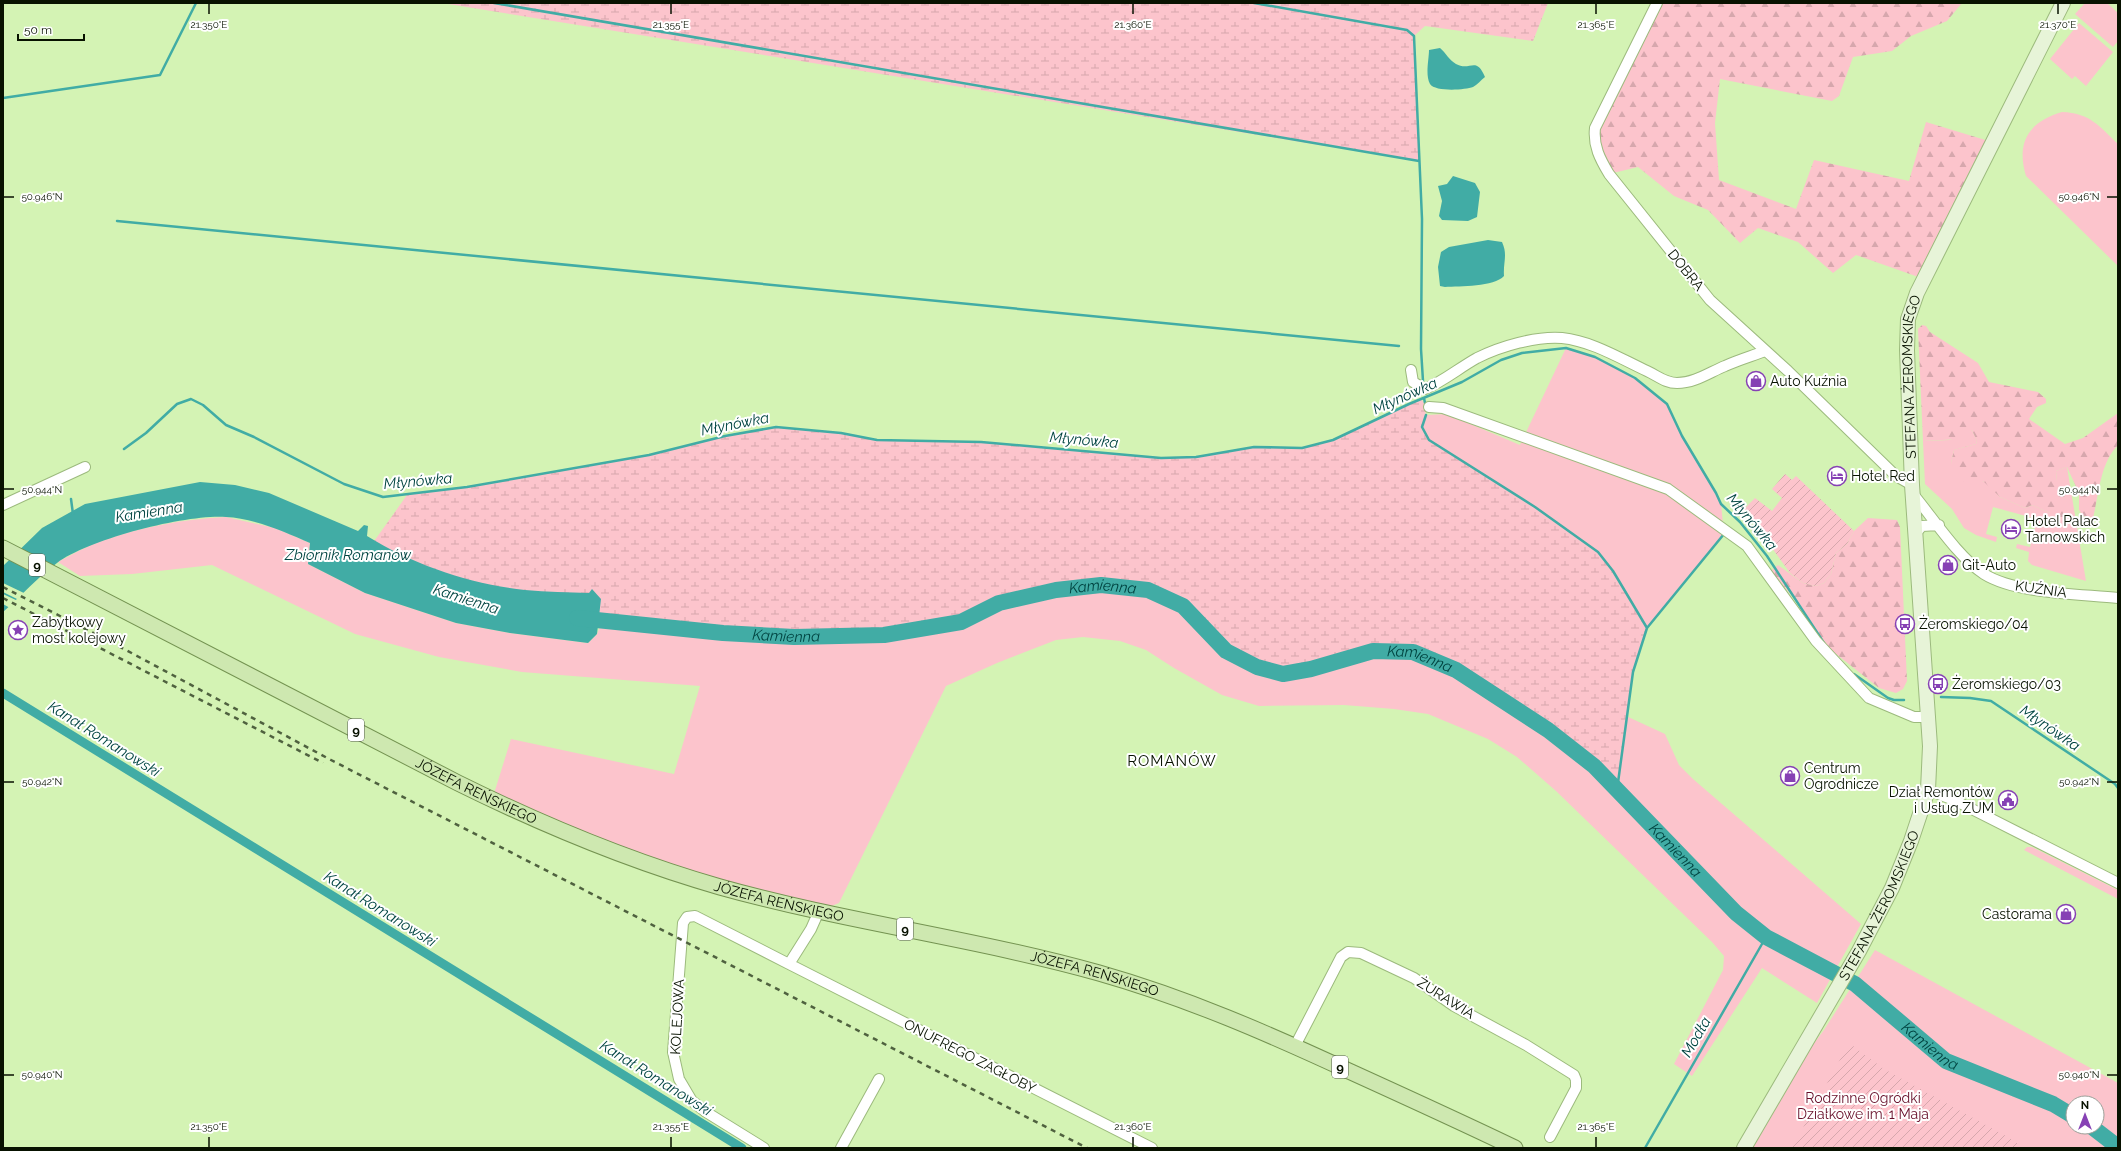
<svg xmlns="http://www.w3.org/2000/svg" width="2121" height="1151" font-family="Raleway,sans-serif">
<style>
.grass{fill:#fcc4cc;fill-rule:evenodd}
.forest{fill:url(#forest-firs)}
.wetland{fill:url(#wetland-marsh)}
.garden{fill:url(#garden-furrows)}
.water{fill:#41aca5}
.pier{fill:#d4f3b4}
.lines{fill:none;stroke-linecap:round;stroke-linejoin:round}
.stream{stroke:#41aca5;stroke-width:2.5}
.canal{stroke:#41aca5;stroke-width:9}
.river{stroke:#41aca5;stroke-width:16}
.street-casing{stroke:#9cba7d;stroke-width:12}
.secondary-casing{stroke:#9cba7d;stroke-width:16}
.primary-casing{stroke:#749351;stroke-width:17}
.street{stroke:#fff;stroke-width:10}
.secondary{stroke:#e7f4d8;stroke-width:14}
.primary{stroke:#cee8b0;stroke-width:15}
.rail{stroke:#4f613f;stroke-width:2.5;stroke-dasharray:5 5;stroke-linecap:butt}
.ticks{fill:none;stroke:#081200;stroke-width:1.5}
.labels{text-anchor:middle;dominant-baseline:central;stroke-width:4;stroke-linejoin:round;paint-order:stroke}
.shield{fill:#fff;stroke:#52594c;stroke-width:1}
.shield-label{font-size:13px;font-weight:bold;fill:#081200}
.street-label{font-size:14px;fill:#081200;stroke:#fff}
.poi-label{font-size:14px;fill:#081200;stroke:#fff;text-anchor:start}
.park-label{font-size:14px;fill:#670f2a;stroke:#fff}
.water-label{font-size:15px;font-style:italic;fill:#004441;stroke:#fff}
.neighbourhood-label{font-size:15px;letter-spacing:1px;fill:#081200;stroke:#fff}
.ticks-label{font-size:10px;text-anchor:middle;fill:#081200;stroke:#fff;stroke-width:4;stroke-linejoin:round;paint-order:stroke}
</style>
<defs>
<pattern id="forest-firs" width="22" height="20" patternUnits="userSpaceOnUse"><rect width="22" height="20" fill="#fcc4cc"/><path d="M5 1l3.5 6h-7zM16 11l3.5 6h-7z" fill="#d6a7ad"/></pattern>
<pattern id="wetland-marsh" width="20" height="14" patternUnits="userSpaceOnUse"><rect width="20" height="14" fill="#fcc4cc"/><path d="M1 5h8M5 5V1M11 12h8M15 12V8" fill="none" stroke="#d6a7ad"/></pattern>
<pattern id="garden-furrows" width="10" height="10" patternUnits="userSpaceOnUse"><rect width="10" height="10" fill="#fcc4cc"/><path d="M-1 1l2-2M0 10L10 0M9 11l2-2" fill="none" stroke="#d6a7ad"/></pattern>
</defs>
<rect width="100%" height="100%" fill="#d4f3b4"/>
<path class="grass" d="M 2085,3 L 2107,3 L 2118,13 L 2118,41 L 2113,47 L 2075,14 Z
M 2079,23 L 2113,52 L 2086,86 L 2075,76 L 2072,79 L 2050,59 Z
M 2062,112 C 2090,113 2099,126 2118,144 L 2118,266 L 2026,176 C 2016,143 2028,122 2062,112 Z
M 1566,348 L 1595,357 L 1635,378 L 1667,404 L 1682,436 L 1716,493 L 1721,504 L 1724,534 L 1647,628 L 1613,571 L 1598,552 L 1535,507 L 1429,440 L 1422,427 L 1426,415 L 1447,414 L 1520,445 Z
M 1972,430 L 1977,441 L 1976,444 L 1954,450 L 1951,463 L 1988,484 L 2000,497 L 2025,508 L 2032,505 L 2050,513 L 2057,481 L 2056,471 L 2067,467 L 2086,581 L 2032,565 L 2028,561 L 2029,552 L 2016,548 L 2017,544 L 2030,547 L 2037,519 L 1993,507 L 1986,534 L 1997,537 L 1996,542 L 1976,535 L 1964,528 L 1952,509 L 1925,484 L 1923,441 L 1950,440 Z
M 226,517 L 275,528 L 310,543 L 308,564 L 365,593 L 456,623 L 510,633 L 588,643 L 597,634 L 603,620 L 723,633 L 794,637 L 884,635 L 961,622 L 999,603 L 1056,590 L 1101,585 L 1148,590 L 1183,606 L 1226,651 L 1257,667 L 1284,674 L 1311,669 L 1373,651 L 1413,652 L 1456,670 L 1548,730 L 1594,766 L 1616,789 L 1626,716 L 1665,734 L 1679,765 L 1693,779 L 1861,924 L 1817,1003 L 1762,968 L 1692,1076 L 1674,1064 L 1723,970 L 1724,956 L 1712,942 L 1556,791 L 1517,757 L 1488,739 L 1428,714 L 1394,709 L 1344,705 L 1259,706 L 1222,695 L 1174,668 L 1146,650 L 1120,641 L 1083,637 L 1056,640 L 997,663 L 946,686 L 839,903 L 819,911 L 767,899 L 492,800 L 511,739 L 674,774 L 700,686 L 522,672 L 439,657 L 355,634 L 212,565 L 132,574 L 80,576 L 58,562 C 71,555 85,547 99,542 C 140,527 183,519 226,517 Z
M 2027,847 L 2032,847 L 2118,890 L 2118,899 L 2024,850 Z
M 1875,950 L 2118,1083 L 2118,1148 L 1750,1148 L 1796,1067 L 1824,1030 ZM 2073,1103 L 2097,1103 L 2097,1127 L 2073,1127 Z"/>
<path class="forest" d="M 1657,3 L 1962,3 L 1947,21 L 1911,36 L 1892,51 L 1853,57 L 1839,96 L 1832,101 L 1720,79 L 1715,123 L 1719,180 L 1796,209 L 1814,160 L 1909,181 L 1926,122 L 1992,142 L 1924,279 L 1856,255 L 1833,273 L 1798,242 L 1758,228 L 1740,243 L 1708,210 L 1674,196 L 1638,167 L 1609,174 L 1598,155 L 1598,120 Z
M 1922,325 L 1926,326 L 1930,332 L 1978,363 L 1989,382 L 2038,392 L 2046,399 L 2046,403 L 2037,407 L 2029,419 L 2065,444 L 2083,438 L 2118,413 L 2118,445 C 2100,463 2099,494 2093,518 L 2083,516 L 2079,510 L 2079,493 L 2067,467 L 2056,471 L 2057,481 L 2064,485 L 2065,514 L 2064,519 L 2053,519 L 2050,513 L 2032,505 L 2025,508 L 2000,497 L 1983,481 L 1967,484 L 1961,479 L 1951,463 L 1954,450 L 1976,444 L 1977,441 L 1972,430 L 1961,439 L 1923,441 L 1918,329 Z
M 1868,518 L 1897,520 L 1900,527 L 1907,681 L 1903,689 L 1896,693 L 1879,688 L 1826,646 L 1798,603 L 1771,571 L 1778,565 L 1803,583 L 1816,586 L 1824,583 L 1831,574 L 1836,553 L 1847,544 L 1854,531 Z"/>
<path class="wetland" d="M 442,3 L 1548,3 L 1533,41 L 1425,26 L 1414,36 L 1419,161 Z
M 1421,399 C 1429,408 1425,418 1422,427 L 1429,440 L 1535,507 L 1598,552 L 1613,571 L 1647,628 L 1633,672 L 1617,790 L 1594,766 L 1548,730 L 1456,670 L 1413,652 L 1373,651 L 1311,669 L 1283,674 L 1257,667 L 1226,651 L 1183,606 L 1148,590 L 1101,585 L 1056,590 L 999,603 L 961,622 L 884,635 L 794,637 L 723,633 L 603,620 L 492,611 L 360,561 L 407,495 L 467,487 L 649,455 L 725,436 L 776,427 L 841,433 L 877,440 L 981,442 L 1161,458 L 1196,457 L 1254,447 L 1302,448 L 1333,440 Z"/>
<path class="garden" d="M 1785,474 L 1792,480 L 1796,476 L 1854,531 L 1847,544 L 1836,553 L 1831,574 L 1824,583 L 1816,586 L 1803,583 L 1790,573 L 1744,509 L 1755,498 L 1772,511 L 1782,498 L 1772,489 Z
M 1849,1043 L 1884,1069 L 2015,1141 L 2022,1148 L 1792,1148 Z"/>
<path class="water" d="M 1440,48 C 1446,53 1449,60 1456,64 C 1470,72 1476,55 1485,77 C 1481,80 1477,85 1473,87 C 1465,90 1435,92 1430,84 C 1425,75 1429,59 1429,50 Z
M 1453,176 L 1475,183 L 1480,192 L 1477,217 L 1468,221 L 1442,220 L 1439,216 L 1442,201 L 1438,186 L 1447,184 Z
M 1488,240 L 1502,242 C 1508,255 1503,262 1504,276 C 1494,287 1460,286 1445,287 L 1440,286 L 1438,267 L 1441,252 L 1449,247 Z
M 200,482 L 235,485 L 269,493 L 358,531 L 364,525 L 368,526 L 367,536 C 414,565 470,584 525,590 C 547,592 568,592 589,593 L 592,589 L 601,599 L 597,634 L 588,643 L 510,633 L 456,623 L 365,593 L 308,564 L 310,543 C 285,532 253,518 226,517 C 186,514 89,539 57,563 C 38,577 21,596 3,612 L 3,566 L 42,528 L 85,504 Z"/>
<path class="pier" d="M 3,583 L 26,594 L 19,600 L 3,592 Z
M 3,594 L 18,601 L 10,608 L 3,604 Z"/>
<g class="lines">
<path class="stream" d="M 494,3 L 1419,161
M 1254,3 L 1407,30 L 1414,36 L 1422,219 L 1421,349 L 1423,381
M 3,98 L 160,75 L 196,3
M 117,221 L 1399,346
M 1424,398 L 1425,403
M 1426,415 L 1422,427 L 1429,440 L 1535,507 L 1598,552 L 1613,571 L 1647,628 L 1724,534
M 124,449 L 146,433 L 177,404 L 191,399 L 203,405 L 226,425 L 254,437 L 344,484 L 383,497 L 467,487 L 649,455 L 725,436 L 776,427 L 841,433 L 877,440 L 981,442 L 1161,458 L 1196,457 L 1254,447 L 1302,448 L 1333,440 L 1409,404 L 1462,382 L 1501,360 L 1522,353 L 1566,348 L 1595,357 L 1635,378 L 1667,404 L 1682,436 L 1716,493 L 1721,504 L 1740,522 L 1767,556 L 1824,643
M 71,499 L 73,514
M 1854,674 L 1888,698 L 1894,700 L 1904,700
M 1941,697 L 1970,698 L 1991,701 L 2115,784 L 2118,788
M 1617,790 L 1633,672 L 1647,628
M 1645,1148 L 1766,937"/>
<path class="canal" d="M 3,693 L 742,1148"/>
<g class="river">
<path id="s1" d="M 577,618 L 723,633 L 794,637 L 884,635 L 961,622 L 999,603 L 1056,590 L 1101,585 L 1148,590 L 1183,606 L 1226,651 L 1257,667 L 1283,674 L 1311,669 L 1373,651 L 1413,652 L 1456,670 L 1548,730 L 1594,766 L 1736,913 L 1766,937 L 1855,984 L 1946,1061 L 2053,1104 L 2073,1116"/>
<path d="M 2092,1127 L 2118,1147"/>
</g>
<defs>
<path id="street" d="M 1657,3 L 1595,128 C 1593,146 1600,159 1609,174 L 1710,300 L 1788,371 L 1896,476 L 1912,485
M 1411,370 L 1413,382 L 1425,389 C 1444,381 1459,368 1477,358 C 1501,346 1536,336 1562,338 C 1592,341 1621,359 1647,371 C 1658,376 1665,383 1677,383 C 1695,383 1710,372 1725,366 C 1738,360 1752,356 1765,351
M 1429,407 L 1443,408 L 1668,489 L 1747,546 L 1816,641 L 1869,698 L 1914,717 L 1928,717
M 1913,494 C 1933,518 1958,557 1984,574 C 2016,594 2080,594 2118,598
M 3,505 L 85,467
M 1915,534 L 1922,526 L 1939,525
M 1928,790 L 1954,800 L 2118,883
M 789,964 L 1152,1148
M 1295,1046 L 1341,957 L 1348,952 L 1361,953 L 1414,978 L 1454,1006 L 1526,1045 L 1574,1075 L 1576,1080 L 1576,1088 L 1550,1137
M 764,1148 L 706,1112 L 692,1101 L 679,1079 L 673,1052 L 683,923 L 687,917 L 695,916 L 789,964 L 811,929 L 819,911
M 841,1148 L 879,1079"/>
<g id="secondary">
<path id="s2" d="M 1744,1148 L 1859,951 L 1892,888 L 1911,841 L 1928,790 L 1930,746 L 1912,485 L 1907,350 L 1908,319 L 1917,293 L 2063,3"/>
</g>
<g id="primary">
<path id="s3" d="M 3,548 L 458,783 C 543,825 629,861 720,887 C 845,922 974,938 1099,973 C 1187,998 1269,1034 1351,1072 C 1406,1097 1461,1122 1515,1148"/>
</g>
</defs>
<use href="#street" class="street-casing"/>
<use href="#secondary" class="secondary-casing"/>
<use href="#primary" class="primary-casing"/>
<use href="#street" class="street"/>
<use href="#secondary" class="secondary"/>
<use href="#primary" class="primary"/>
<path class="rail" d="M 3,587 L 111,642 L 331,760 L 1087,1148
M 3,598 L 323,763"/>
</g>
<path class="ticks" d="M 209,4 L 209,14M 671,4 L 671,14M 1133,4 L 1133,14M 1596,4 L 1596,14M 2058,4 L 2058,14M 4,197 L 14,197M 2107,197 L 2117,197M 4,489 L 14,489M 2107,489 L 2117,489M 4,782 L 14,782M 2107,782 L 2117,782M 4,1075 L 14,1075M 2107,1075 L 2117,1075M 209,1137 L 209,1147M 671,1137 L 671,1147M 1133,1137 L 1133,1147M 1596,1137 L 1596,1147"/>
<defs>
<symbol id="shop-ring" viewBox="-11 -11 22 22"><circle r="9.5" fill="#fff" stroke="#8641b4" stroke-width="1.5"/><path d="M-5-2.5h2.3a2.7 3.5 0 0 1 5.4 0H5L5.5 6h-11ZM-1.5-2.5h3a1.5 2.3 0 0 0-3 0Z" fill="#8641b4"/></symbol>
<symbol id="hotel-ring" viewBox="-11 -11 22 22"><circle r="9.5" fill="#fff" stroke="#8641b4" stroke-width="1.5"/><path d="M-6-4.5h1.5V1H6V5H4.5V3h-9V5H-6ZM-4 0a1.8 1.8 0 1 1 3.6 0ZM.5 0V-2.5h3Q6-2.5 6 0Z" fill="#8641b4"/></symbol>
<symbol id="bus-ring" viewBox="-11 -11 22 22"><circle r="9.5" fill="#fff" stroke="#8641b4" stroke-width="1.5"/><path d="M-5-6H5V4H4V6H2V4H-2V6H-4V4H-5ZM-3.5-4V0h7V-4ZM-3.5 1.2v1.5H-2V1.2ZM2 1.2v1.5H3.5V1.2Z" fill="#8641b4"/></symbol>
<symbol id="sight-ring" viewBox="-11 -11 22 22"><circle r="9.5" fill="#fff" stroke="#8641b4" stroke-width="1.5"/><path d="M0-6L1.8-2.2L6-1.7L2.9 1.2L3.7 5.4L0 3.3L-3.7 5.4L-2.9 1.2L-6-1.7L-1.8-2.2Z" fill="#8641b4"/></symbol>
<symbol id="civic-ring" viewBox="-11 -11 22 22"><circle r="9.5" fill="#fff" stroke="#8641b4" stroke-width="1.5"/><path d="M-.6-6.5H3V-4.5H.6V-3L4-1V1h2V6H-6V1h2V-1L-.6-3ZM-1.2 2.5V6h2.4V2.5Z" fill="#8641b4"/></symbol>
</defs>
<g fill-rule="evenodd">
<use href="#shop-ring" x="1745" y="370" width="22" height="22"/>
<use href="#hotel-ring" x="1826" y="465" width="22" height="22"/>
<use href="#hotel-ring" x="2000" y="518" width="22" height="22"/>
<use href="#shop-ring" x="1937" y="554" width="22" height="22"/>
<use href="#bus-ring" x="1894" y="613" width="22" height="22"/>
<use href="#sight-ring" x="7" y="619" width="22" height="22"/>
<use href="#bus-ring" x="1927" y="673" width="22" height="22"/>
<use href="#shop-ring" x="1779" y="765" width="22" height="22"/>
<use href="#civic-ring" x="1997" y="789" width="22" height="22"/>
<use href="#shop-ring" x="2055" y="903" width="22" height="22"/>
</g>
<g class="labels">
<g class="shield">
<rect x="29" y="554" width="16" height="22" rx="3"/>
<rect x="348" y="719" width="16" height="22" rx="3"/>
<rect x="897" y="918" width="16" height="22" rx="3"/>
<rect x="1332" y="1056" width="16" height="22" rx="3"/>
</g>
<g class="shield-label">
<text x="37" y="565">9</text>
<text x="356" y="730">9</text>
<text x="905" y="929">9</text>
<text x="1340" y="1067">9</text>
</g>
<g class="street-label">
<text transform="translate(1686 270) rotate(51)">DOBRA</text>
<text stroke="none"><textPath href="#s2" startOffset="818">STEFANA ŻEROMSKIEGO</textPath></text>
<text transform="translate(2041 589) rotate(8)">KUŹNIA</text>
<text stroke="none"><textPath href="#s3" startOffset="532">JÓZEFA REŃSKIEGO</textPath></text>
<text stroke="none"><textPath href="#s3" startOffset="855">JÓZEFA REŃSKIEGO</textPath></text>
<text stroke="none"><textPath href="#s2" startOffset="278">STEFANA ŻEROMSKIEGO</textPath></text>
<text stroke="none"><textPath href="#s3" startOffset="1179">JÓZEFA REŃSKIEGO</textPath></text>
<text transform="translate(1446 998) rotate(32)">ŻURAWIA</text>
<text transform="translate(677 1017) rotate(-87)">KOLEJOWA</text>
<text transform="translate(970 1056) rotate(27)">ONUFREGO ZAGŁOBY</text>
</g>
<g class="poi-label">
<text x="1770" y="381">Auto Kuźnia</text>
<text x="1851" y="476">Hotel Red</text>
<text x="2025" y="521">Hotel Palac<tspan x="2025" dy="16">Tarnowskich</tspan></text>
<text x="1962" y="565">Git-Auto</text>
<text x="32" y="622">Zabytkowy<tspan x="32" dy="16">most kolejowy</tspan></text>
<text x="1919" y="624">Żeromskiego/04</text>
<text x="1952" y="684">Żeromskiego/03</text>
<text x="1804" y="768">Centrum<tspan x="1804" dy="16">Ogrodnicze</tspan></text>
<text x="1994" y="792" text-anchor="end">Dział Remontów<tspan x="1994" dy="16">i Usług ZUM</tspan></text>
<text x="2052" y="914" text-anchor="end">Castorama</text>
</g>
<g class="park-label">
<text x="1863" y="1098">Rodzinne Ogródki<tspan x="1863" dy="16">Działkowe im. 1 Maja</tspan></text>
</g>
<g class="water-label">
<text transform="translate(1405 396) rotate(-24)">Młynówka</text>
<text transform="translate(735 424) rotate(-11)">Młynówka</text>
<text transform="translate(1084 440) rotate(5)">Młynówka</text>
<text transform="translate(418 481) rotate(-5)">Młynówka</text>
<text transform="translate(149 512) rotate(-9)">Kamienna</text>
<text transform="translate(1752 522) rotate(50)">Młynówka</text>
<text x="348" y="555">Zbiornik Romanów</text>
<text stroke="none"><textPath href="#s1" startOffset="534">Kamienna</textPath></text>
<text transform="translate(466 599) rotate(18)">Kamienna</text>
<text stroke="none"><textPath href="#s1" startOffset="210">Kamienna</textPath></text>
<text stroke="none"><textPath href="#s1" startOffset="883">Kamienna</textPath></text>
<text transform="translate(2050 728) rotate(34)">Młynówka</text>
<text transform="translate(104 739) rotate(32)">Kanał Romanowski</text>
<text stroke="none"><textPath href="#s1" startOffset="1207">Kamienna</textPath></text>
<text transform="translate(380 909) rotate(32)">Kanał Romanowski</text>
<text transform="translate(1696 1037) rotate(-60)">Modła</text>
<text stroke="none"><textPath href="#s1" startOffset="1531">Kamienna</textPath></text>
<text transform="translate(656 1078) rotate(32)">Kanał Romanowski</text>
</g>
<g class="neighbourhood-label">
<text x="1172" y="761">ROMANÓW</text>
</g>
</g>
<g class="ticks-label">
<text x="209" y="28">21.350°E</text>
<text x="671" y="28">21.355°E</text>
<text x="1133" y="28">21.360°E</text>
<text x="1596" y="28">21.365°E</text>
<text x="2058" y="28">21.370°E</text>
<text x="42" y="200">50.946°N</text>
<text x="2079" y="200">50.946°N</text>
<text x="42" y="493">50.944°N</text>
<text x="2079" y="493">50.944°N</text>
<text x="42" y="785">50.942°N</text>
<text x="2079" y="785">50.942°N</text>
<text x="42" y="1078">50.940°N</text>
<text x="2079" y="1078">50.940°N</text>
<text x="209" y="1130">21.350°E</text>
<text x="671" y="1130">21.355°E</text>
<text x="1133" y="1130">21.360°E</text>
<text x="1596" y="1130">21.365°E</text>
</g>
<rect width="2121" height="1151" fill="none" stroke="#081200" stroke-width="8"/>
<g transform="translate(2085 1115)"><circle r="19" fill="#ffffff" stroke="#9ca099"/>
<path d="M0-3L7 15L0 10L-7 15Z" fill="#8641b4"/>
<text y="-6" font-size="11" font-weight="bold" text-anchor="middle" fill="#081200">N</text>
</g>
<path d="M18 34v6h66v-6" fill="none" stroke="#081200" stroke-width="2"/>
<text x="24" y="34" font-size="12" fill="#081200" stroke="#ffffff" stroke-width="3" paint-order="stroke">50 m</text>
</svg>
